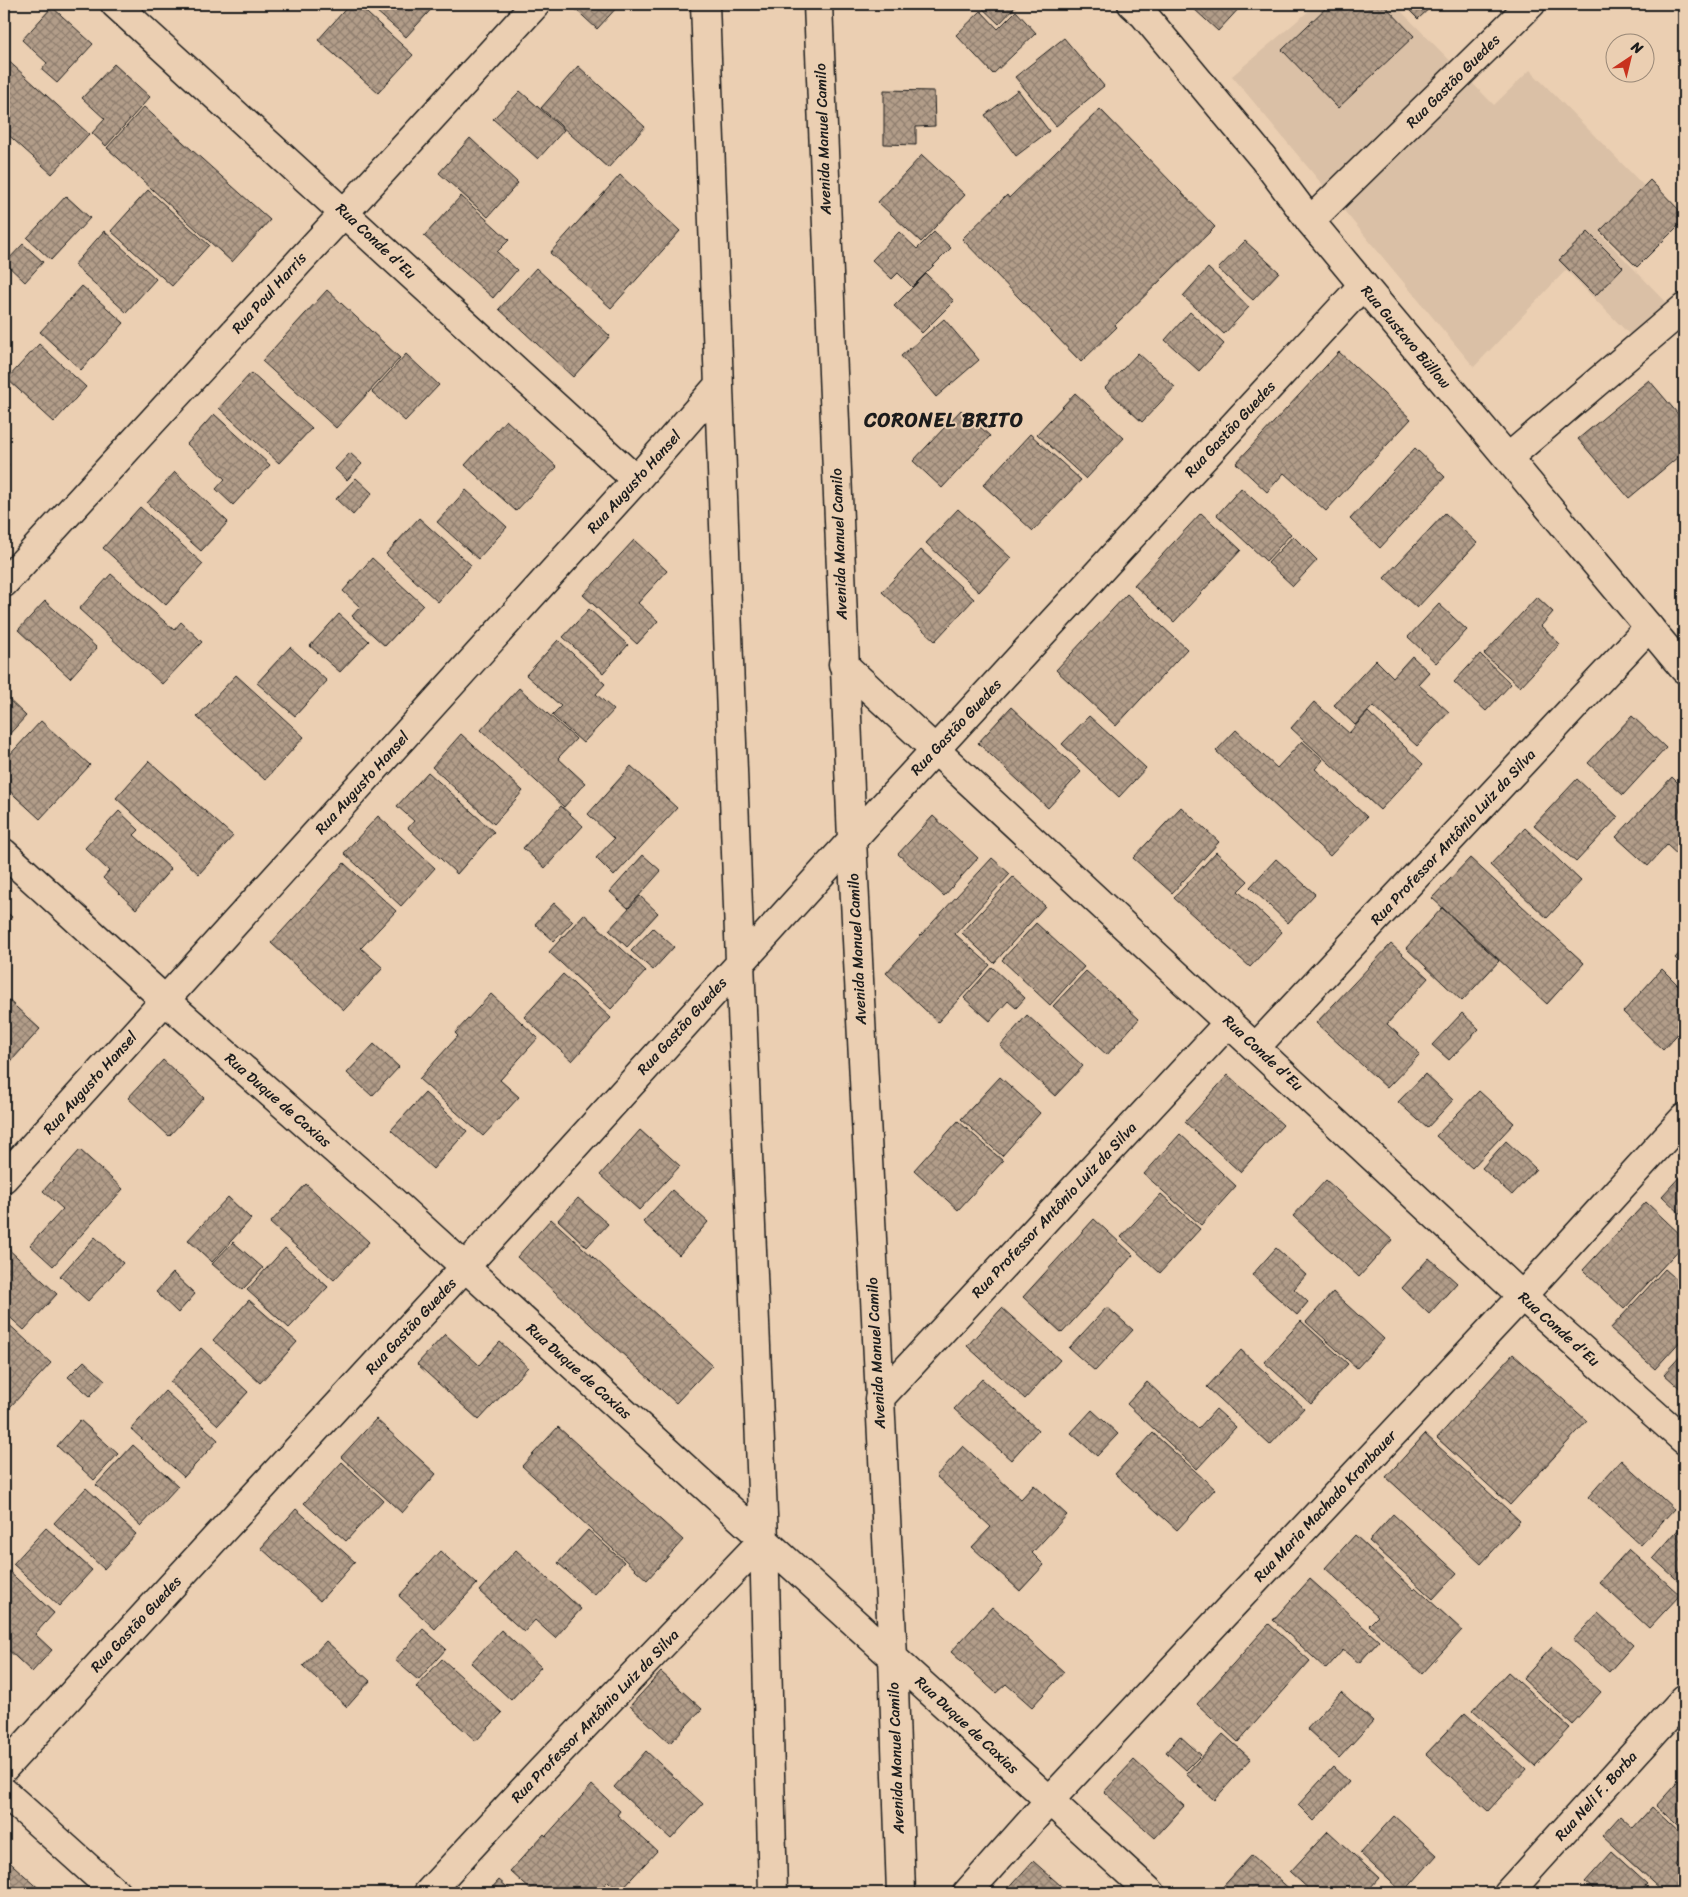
<svg xmlns="http://www.w3.org/2000/svg" width="1688" height="1897" font-family="Sriracha,sans-serif">
<style>
.built{fill:#dac0a6}
.building{fill:url(#building-cross-hatch);stroke:#1c1c1c}
.lines{fill:none;stroke-linecap:round;stroke-linejoin:round}
.minor-casing{stroke:#1c1c1c;stroke-width:31}
.tertiary-casing{stroke:#1c1c1c;stroke-width:31}
.secondary-casing{stroke:#1c1c1c;stroke-width:31}
.minor{stroke:#ebcfb2;stroke-width:28}
.tertiary{stroke:#ebcfb2;stroke-width:28}
.secondary{stroke:#ebcfb2;stroke-width:28}
.labels{text-anchor:middle;dominant-baseline:central;stroke-width:4;stroke-linejoin:round;paint-order:stroke}
.street-label{font-size:15px;fill:#1c1c1c;stroke:#ebcfb2}
.district-label{font-size:20px;font-weight:bold;letter-spacing:1px;fill:#1c1c1c;stroke:#ebcfb2}
</style>
<defs>
<pattern id="building-cross-hatch" width="8" height="8" patternUnits="userSpaceOnUse" patternTransform="scale(1.25)"><rect width="8" height="8" fill="#b29d89"/><path d="M0 0l8 8M0 8l8-8" fill="none" stroke="#907f6f"/></pattern>
</defs>
<rect width="100%" height="100%" fill="#ebcfb2"/>
<filter id="ink" filterUnits="userSpaceOnUse"><feTurbulence type="fractalNoise" baseFrequency=".02" numOctaves="2"/><feDisplacementMap in="SourceGraphic" scale="10" xChannelSelector="R" yChannelSelector="G"/><feConvolveMatrix kernelMatrix="1 2 1 2 8 2 1 2 1" color-interpolation-filters="sRGB"/></filter>
<g filter="url(#ink)">
<path class="built" d="M 1317,4 L 1394,4 L 1494,105 L 1530,70 L 1647,189 L 1600,234 L 1672,308 L 1633,338 L 1566,270 L 1474,367 L 1232,76 Z"/>
<path class="building" d="M 350,4 L 357,4 L 413,55 L 378,93 L 318,40 Z
M 368,4 L 436,4 L 406,37 Z
M 570,4 L 620,4 L 597,29 Z
M 978,4 L 1011,4 L 1015,7 L 999,24 Z
M 1197,4 L 1243,4 L 1218,31 L 1193,8 Z
M 1330,4 L 1383,4 L 1414,36 L 1338,108 L 1282,50 Z
M 1403,4 L 1434,4 L 1418,19 Z
M 52,7 L 93,44 L 57,83 L 42,70 L 47,63 L 22,40 Z
M 981,11 L 998,29 L 1016,11 L 1036,33 L 993,74 L 956,35 Z
M 1064,38 L 1104,86 L 1056,126 L 1015,77 Z
M 4,57 L 89,134 L 52,174 L 4,131 Z
M 114,64 L 150,97 L 106,146 L 92,133 L 105,119 L 82,98 Z
M 578,66 L 645,127 L 608,168 L 541,108 Z
M 884,90 L 934,91 L 935,126 L 916,127 L 916,145 L 884,144 Z
M 1018,90 L 1049,131 L 1016,156 L 985,115 Z
M 520,91 L 564,130 L 538,159 L 493,119 Z
M 144,107 L 270,220 L 232,262 L 107,148 Z
M 1100,109 L 1215,227 L 1115,325 L 1117,327 L 1081,362 L 962,239 L 1007,195 L 1009,198 Z
M 470,138 L 518,183 L 488,217 L 439,173 Z
M 922,155 L 965,195 L 921,242 L 878,202 Z
M 620,175 L 680,231 L 611,308 L 550,253 Z
M 1650,180 L 1684,215 L 1684,220 L 1637,267 L 1600,231 Z
M 148,190 L 209,245 L 172,286 L 111,231 Z
M 66,196 L 90,218 L 51,260 L 27,238 Z
M 461,196 L 509,240 L 497,252 L 517,270 L 493,298 L 424,236 Z
M 104,231 L 156,279 L 126,312 L 74,265 Z
M 899,232 L 917,249 L 934,232 L 951,248 L 912,287 L 898,273 L 892,279 L 872,260 Z
M 1588,232 L 1623,267 L 1595,296 L 1559,260 Z
M 1245,241 L 1279,272 L 1253,300 L 1218,269 Z
M 23,244 L 43,262 L 25,282 L 5,263 Z
M 536,268 L 610,336 L 573,377 L 499,309 Z
M 1208,268 L 1249,307 L 1224,334 L 1183,296 Z
M 926,274 L 954,301 L 922,333 L 894,306 Z
M 82,286 L 124,323 L 81,370 L 40,332 Z
M 327,290 L 400,358 L 336,428 L 262,361 Z
M 1190,312 L 1224,344 L 1199,371 L 1165,340 Z
M 944,319 L 979,360 L 936,397 L 901,356 Z
M 39,344 L 86,387 L 54,422 L 7,379 Z
M 1339,352 L 1411,419 L 1326,511 L 1284,473 L 1267,492 L 1236,463 Z
M 1138,353 L 1175,387 L 1142,422 L 1105,388 Z
M 406,354 L 439,385 L 405,421 L 372,392 Z
M 251,373 L 312,428 L 279,463 L 219,408 Z
M 1649,380 L 1684,421 L 1684,452 L 1629,498 L 1578,439 Z
M 1075,393 L 1124,438 L 1086,479 L 1037,434 Z
M 961,410 L 990,436 L 942,488 L 913,461 Z
M 214,414 L 270,465 L 233,505 L 216,489 L 225,479 L 187,444 Z
M 506,420 L 557,467 L 516,511 L 465,465 Z
M 1030,434 L 1081,480 L 1033,531 L 983,485 Z
M 1415,448 L 1445,477 L 1380,548 L 1350,519 Z
M 350,453 L 362,464 L 347,480 L 335,469 Z
M 4,460 L 9,465 L 4,471 Z
M 175,472 L 228,522 L 201,551 L 147,503 Z
M 356,478 L 372,493 L 353,515 L 336,499 Z
M 1241,488 L 1291,534 L 1266,561 L 1217,515 Z
M 466,490 L 507,527 L 478,559 L 437,522 Z
M 140,507 L 203,564 L 166,605 L 103,548 Z
M 958,509 L 1011,558 L 979,592 L 926,543 Z
M 1201,513 L 1241,550 L 1174,622 L 1134,585 Z
M 1445,513 L 1477,543 L 1417,608 L 1384,578 Z
M 419,518 L 471,565 L 438,602 L 386,554 Z
M 1293,536 L 1317,560 L 1293,586 L 1268,563 Z
M 634,540 L 667,571 L 638,603 L 658,621 L 637,644 L 583,595 Z
M 921,550 L 974,599 L 935,641 L 882,592 Z
M 372,558 L 423,605 L 385,646 L 352,616 L 360,607 L 343,591 Z
M 111,574 L 174,630 L 181,622 L 202,642 L 162,684 L 79,609 Z
M 1127,594 L 1187,649 L 1116,726 L 1056,670 Z
M 1537,597 L 1553,612 L 1541,626 L 1560,644 L 1520,687 L 1484,654 Z
M 45,601 L 97,648 L 70,678 L 18,630 Z
M 1439,604 L 1467,630 L 1436,663 L 1408,637 Z
M 589,609 L 628,645 L 603,673 L 563,637 Z
M 339,614 L 369,641 L 340,672 L 310,646 Z
M 558,640 L 605,684 L 596,694 L 614,710 L 583,743 L 552,715 L 561,706 L 526,675 Z
M 290,647 L 327,681 L 295,716 L 257,683 Z
M 1480,654 L 1511,684 L 1486,711 L 1454,682 Z
M 1412,656 L 1429,672 L 1418,684 L 1449,712 L 1417,746 L 1373,706 L 1355,725 L 1334,705 L 1376,660 L 1393,677 Z
M 236,675 L 304,737 L 265,780 L 197,717 Z
M 519,688 L 576,739 L 558,758 L 585,783 L 564,807 L 481,730 Z
M 4,695 L 26,716 L 4,740 Z
M 1314,702 L 1349,733 L 1368,712 L 1423,764 L 1380,810 L 1291,728 Z
M 1011,707 L 1081,772 L 1048,808 L 978,743 Z
M 1089,716 L 1146,768 L 1119,797 L 1062,744 Z
M 1632,716 L 1666,748 L 1623,795 L 1588,763 Z
M 41,721 L 90,765 L 40,819 L 4,786 L 4,761 Z
M 1236,730 L 1277,768 L 1302,741 L 1323,760 L 1315,769 L 1367,817 L 1330,856 L 1216,751 Z
M 461,734 L 523,791 L 494,824 L 432,767 Z
M 149,761 L 233,836 L 199,874 L 116,798 Z
M 631,766 L 677,808 L 614,876 L 596,858 L 614,839 L 588,814 Z
M 428,772 L 494,832 L 457,874 L 408,828 L 414,821 L 397,806 Z
M 1672,777 L 1684,789 L 1684,854 L 1681,858 L 1667,845 L 1648,866 L 1616,837 Z
M 1577,779 L 1618,817 L 1576,862 L 1534,825 Z
M 561,806 L 583,826 L 545,868 L 523,848 Z
M 1181,807 L 1219,842 L 1172,893 L 1133,858 Z
M 119,811 L 139,830 L 134,835 L 171,869 L 136,909 L 103,878 L 109,871 L 85,848 Z
M 378,816 L 435,868 L 401,906 L 344,853 Z
M 933,816 L 978,858 L 944,896 L 898,854 Z
M 1525,828 L 1581,881 L 1547,918 L 1490,865 Z
M 1216,852 L 1248,881 L 1238,891 L 1282,932 L 1250,967 L 1174,898 Z
M 643,855 L 661,871 L 628,908 L 610,892 Z
M 992,858 L 1010,874 L 955,934 L 990,965 L 938,1022 L 886,973 Z
M 1470,858 L 1584,963 L 1547,1004 L 1432,898 Z
M 1276,859 L 1315,894 L 1288,923 L 1250,887 Z
M 344,863 L 396,911 L 361,948 L 383,968 L 344,1010 L 271,943 Z
M 1013,877 L 1045,906 L 994,963 L 962,933 Z
M 640,896 L 658,913 L 627,947 L 609,930 Z
M 554,903 L 573,921 L 554,941 L 535,924 Z
M 1442,908 L 1499,961 L 1462,1001 L 1406,948 Z
M 4,910 L 12,917 L 4,926 Z
M 584,914 L 646,971 L 611,1009 L 549,952 Z
M 1036,923 L 1084,967 L 1050,1005 L 1002,960 Z
M 653,928 L 674,947 L 653,970 L 631,951 Z
M 1391,944 L 1428,978 L 1387,1024 L 1420,1054 L 1387,1088 L 1316,1023 Z
M 1684,948 L 1684,966 L 1675,958 Z
M 992,967 L 1025,998 L 1016,1008 L 1008,1001 L 990,1021 L 964,998 Z
M 1662,969 L 1684,991 L 1684,1027 L 1663,1050 L 1623,1012 Z
M 1086,971 L 1139,1019 L 1107,1055 L 1053,1006 Z
M 563,974 L 611,1018 L 572,1061 L 524,1017 Z
M 491,994 L 538,1038 L 500,1080 L 519,1097 L 483,1136 L 419,1079 L 458,1036 L 455,1033 Z
M 4,996 L 40,1029 L 4,1069 Z
M 1462,1013 L 1479,1029 L 1449,1060 L 1432,1045 Z
M 1027,1015 L 1083,1066 L 1055,1096 L 1000,1046 Z
M 374,1044 L 399,1067 L 372,1096 L 347,1073 Z
M 163,1060 L 204,1098 L 169,1136 L 128,1098 Z
M 1425,1074 L 1453,1100 L 1427,1128 L 1398,1102 Z
M 1228,1075 L 1283,1125 L 1240,1172 L 1185,1122 Z
M 1000,1077 L 1040,1113 L 1002,1156 L 961,1119 Z
M 1479,1091 L 1514,1123 L 1472,1168 L 1436,1136 Z
M 425,1093 L 467,1131 L 433,1169 L 391,1130 Z
M 958,1121 L 1003,1161 L 958,1210 L 914,1170 Z
M 640,1130 L 680,1166 L 639,1210 L 600,1175 Z
M 1180,1134 L 1236,1186 L 1201,1225 L 1144,1174 Z
M 1506,1141 L 1536,1169 L 1512,1195 L 1482,1168 Z
M 80,1150 L 123,1189 L 53,1266 L 30,1245 L 63,1209 L 43,1191 Z
M 1684,1172 L 1684,1217 L 1662,1196 Z
M 1326,1180 L 1392,1240 L 1359,1277 L 1293,1216 Z
M 306,1184 L 369,1242 L 334,1280 L 270,1223 Z
M 672,1190 L 708,1222 L 679,1255 L 643,1222 Z
M 1161,1194 L 1200,1229 L 1160,1273 L 1121,1237 Z
M 228,1197 L 251,1219 L 212,1262 L 188,1240 Z
M 578,1198 L 608,1224 L 587,1247 L 558,1220 Z
M 1646,1202 L 1684,1238 L 1684,1244 L 1624,1309 L 1583,1270 Z
M 551,1219 L 712,1365 L 676,1403 L 517,1257 Z
M 1094,1219 L 1133,1255 L 1062,1333 L 1023,1297 Z
M 95,1237 L 123,1263 L 88,1301 L 60,1276 Z
M 233,1242 L 263,1268 L 242,1290 L 212,1264 Z
M 4,1245 L 57,1294 L 24,1330 L 4,1312 Z
M 285,1248 L 328,1287 L 289,1328 L 247,1290 Z
M 1276,1248 L 1306,1275 L 1294,1289 L 1308,1302 L 1297,1315 L 1252,1275 Z
M 1429,1258 L 1457,1283 L 1429,1314 L 1402,1288 Z
M 1665,1269 L 1684,1286 L 1684,1337 L 1655,1369 L 1610,1329 Z
M 173,1273 L 195,1294 L 178,1313 L 156,1292 Z
M 1333,1292 L 1384,1339 L 1357,1368 L 1306,1322 Z
M 249,1300 L 297,1342 L 260,1383 L 213,1340 Z
M 1107,1307 L 1133,1330 L 1095,1371 L 1069,1348 Z
M 1002,1308 L 1060,1360 L 1025,1399 L 967,1346 Z
M 4,1320 L 51,1363 L 10,1407 L 4,1401 Z
M 1301,1321 L 1348,1364 L 1311,1404 L 1264,1362 Z
M 445,1334 L 479,1365 L 500,1342 L 528,1367 L 479,1420 L 417,1364 Z
M 201,1348 L 248,1392 L 218,1425 L 170,1382 Z
M 1241,1350 L 1304,1408 L 1270,1445 L 1207,1387 Z
M 1684,1352 L 1684,1392 L 1664,1374 Z
M 1513,1354 L 1587,1421 L 1510,1505 L 1437,1438 Z
M 84,1361 L 105,1380 L 90,1396 L 68,1377 Z
M 982,1379 L 1038,1430 L 1011,1460 L 954,1409 Z
M 1147,1382 L 1198,1429 L 1216,1409 L 1236,1427 L 1197,1469 L 1127,1404 Z
M 165,1391 L 218,1440 L 184,1477 L 131,1429 Z
M 1092,1410 L 1118,1434 L 1097,1456 L 1071,1433 Z
M 376,1419 L 436,1474 L 402,1513 L 341,1457 Z
M 80,1420 L 118,1454 L 94,1480 L 57,1446 Z
M 558,1427 L 683,1540 L 647,1580 L 522,1466 Z
M 1153,1433 L 1215,1489 L 1177,1530 L 1115,1474 Z
M 1425,1434 L 1520,1521 L 1481,1564 L 1386,1477 Z
M 133,1445 L 178,1486 L 141,1526 L 96,1485 Z
M 963,1446 L 1021,1499 L 1034,1485 L 1067,1515 L 1032,1553 L 1044,1565 L 1020,1591 L 972,1547 L 991,1527 L 936,1476 Z
M 1621,1460 L 1674,1509 L 1641,1545 L 1588,1497 Z
M 342,1462 L 383,1500 L 346,1541 L 304,1503 Z
M 86,1488 L 136,1534 L 104,1569 L 54,1523 Z
M 296,1509 L 355,1562 L 320,1601 L 261,1548 Z
M 1393,1514 L 1457,1573 L 1433,1599 L 1369,1541 Z
M 1684,1523 L 1684,1586 L 1653,1558 Z
M 46,1528 L 92,1570 L 59,1606 L 13,1564 Z
M 588,1530 L 624,1562 L 594,1595 L 558,1563 Z
M 1355,1535 L 1414,1590 L 1416,1588 L 1462,1630 L 1422,1674 L 1369,1625 L 1378,1616 L 1325,1568 Z
M 1629,1549 L 1680,1595 L 1649,1628 L 1599,1582 Z
M 516,1550 L 581,1609 L 555,1638 L 535,1620 L 524,1632 L 479,1591 Z
M 440,1551 L 477,1584 L 435,1629 L 399,1596 Z
M 4,1567 L 54,1613 L 35,1634 L 52,1650 L 32,1672 L 4,1646 Z
M 1310,1579 L 1379,1641 L 1359,1663 L 1343,1650 L 1326,1669 L 1273,1620 Z
M 992,1607 L 1064,1672 L 1032,1707 L 1006,1684 L 996,1693 L 951,1652 Z
M 1598,1613 L 1633,1645 L 1609,1672 L 1573,1640 Z
M 1269,1624 L 1310,1661 L 1238,1742 L 1197,1704 Z
M 423,1629 L 446,1649 L 418,1680 L 395,1660 Z
M 501,1630 L 541,1667 L 511,1700 L 471,1663 Z
M 326,1641 L 370,1681 L 347,1707 L 303,1666 Z
M 1552,1647 L 1601,1692 L 1572,1724 L 1523,1679 Z
M 442,1659 L 502,1713 L 476,1741 L 416,1687 Z
M 661,1672 L 702,1709 L 670,1743 L 630,1706 Z
M 1508,1672 L 1570,1728 L 1535,1766 L 1473,1710 Z
M 1341,1692 L 1373,1721 L 1339,1758 L 1307,1729 Z
M 1465,1713 L 1526,1769 L 1488,1811 L 1426,1754 Z
M 1223,1734 L 1251,1759 L 1214,1800 L 1186,1774 Z
M 1180,1736 L 1201,1755 L 1186,1770 L 1166,1752 Z
M 646,1751 L 703,1804 L 671,1839 L 614,1787 Z
M 1134,1760 L 1184,1806 L 1155,1838 L 1104,1792 Z
M 1333,1767 L 1349,1782 L 1314,1821 L 1298,1805 Z
M 1684,1775 L 1684,1831 L 1656,1806 Z
M 592,1785 L 620,1811 L 617,1815 L 657,1851 L 619,1892 L 608,1881 L 597,1893 L 534,1893 L 510,1871 L 544,1834 L 546,1836 Z
M 1652,1807 L 1684,1837 L 1684,1855 L 1676,1865 L 1684,1873 L 1684,1893 L 1664,1893 L 1602,1836 L 1620,1816 L 1633,1828 Z
M 1394,1816 L 1437,1855 L 1403,1893 L 1360,1853 Z
M 1328,1831 L 1379,1878 L 1369,1889 L 1374,1893 L 1313,1893 L 1290,1872 Z
M 1612,1852 L 1647,1884 L 1638,1893 L 1598,1893 L 1585,1882 Z
M 1252,1855 L 1294,1893 L 1217,1893 Z
M 4,1857 L 44,1893 L 4,1893 Z
M 1033,1861 L 1069,1893 L 1004,1893 Z
M 499,1880 L 514,1893 L 487,1893 Z"/>
<g class="lines">
<defs>
<path id="minor" d="M 115,4 L 636,480
M 1310,221 L 1531,4
M 1508,458 L 1684,308
M 4,583 L 536,4
M 843,664 L 1522,1296 L 1684,1440
M 4,853 L 165,1000 L 386,1195 L 1151,1893
M 740,962 L 764,1539 L 773,1893
M 1256,1047 L 1649,627
M 879,1399 L 1229,1022
M 4,1792 L 116,1893
M 428,1893 L 541,1771 L 764,1539
M 901,1893 L 893,1657 L 852,840 L 1363,285
M 967,1893 L 1049,1801 L 1522,1296 L 1684,1118
M 1508,1893 L 1684,1699"/>
<path id="tertiary" d="M 705,4 L 740,962
M 4,1178 L 636,480 L 718,386
M 4,1768 L 465,1267 L 852,840 L 818,4"/>
<path id="secondary" d="M 1132,4 L 1144,15 L 1263,158 L 1310,221 L 1363,285 L 1684,669"/>
</defs>
<use href="#minor" class="minor-casing"/>
<use href="#tertiary" class="tertiary-casing"/>
<use href="#secondary" class="secondary-casing"/>
<use href="#minor" class="minor"/>
<use href="#tertiary" class="tertiary"/>
<use href="#secondary" class="secondary"/>
</g>
</g>
<g class="labels">
<g class="street-label">
<text transform="translate(1453 81) rotate(-45)">Rua Gastão Guedes</text>
<text transform="translate(823 139) rotate(-92)">Avenida Manuel Camilo</text>
<text transform="translate(376 241) rotate(43)">Rua Conde d'Eu</text>
<text transform="translate(269 293) rotate(-48)">Rua Paul Harris</text>
<text transform="translate(1406 337) rotate(50)">Rua Gustavo Büllow</text>
<text transform="translate(1230 429) rotate(-47)">Rua Gastão Guedes</text>
<text transform="translate(634 482) rotate(-48)">Rua Augusto Hansel</text>
<text transform="translate(839 544) rotate(-92)">Avenida Manuel Camilo</text>
<text transform="translate(956 727) rotate(-47)">Rua Gastão Guedes</text>
<text transform="translate(362 783) rotate(-48)">Rua Augusto Hansel</text>
<text transform="translate(1453 837) rotate(-47)">Rua Professor Antônio Luiz da Silva</text>
<text transform="translate(857 949) rotate(-93)">Avenida Manuel Camilo</text>
<text transform="translate(682 1026) rotate(-48)">Rua Gastão Guedes</text>
<text transform="translate(1263 1053) rotate(43)">Rua Conde d'Eu</text>
<text transform="translate(90 1083) rotate(-48)">Rua Augusto Hansel</text>
<text transform="translate(278 1100) rotate(41)">Rua Duque de Caxias</text>
<text transform="translate(1054 1210) rotate(-47)">Rua Professor Antônio Luiz da Silva</text>
<text transform="translate(411 1326) rotate(-47)">Rua Gastão Guedes</text>
<text transform="translate(1559 1329) rotate(42)">Rua Conde d'Eu</text>
<text transform="translate(876 1353) rotate(-93)">Avenida Manuel Camilo</text>
<text transform="translate(579 1371) rotate(42)">Rua Duque de Caxias</text>
<text transform="translate(1325 1506) rotate(-47)">Rua Maria Machado Kronbauer</text>
<text transform="translate(136 1624) rotate(-47)">Rua Gastão Guedes</text>
<text transform="translate(595 1716) rotate(-46)">Rua Professor Antônio Luiz da Silva</text>
<text transform="translate(967 1725) rotate(43)">Rua Duque de Caxias</text>
<text transform="translate(896 1758) rotate(-92)">Avenida Manuel Camilo</text>
<text transform="translate(1596 1796) rotate(-48)">Rua Neli F. Borba</text>
</g>
<g class="district-label">
<text x="944" y="420">CORONEL BRITO</text>
</g>
</g>
<rect width="1688" height="1897" fill="none" stroke="#ebcfb2" stroke-width="20"/>
<rect x="10" y="10" width="1668" height="1877" fill="none" stroke="#1c1c1c" stroke-width="2" filter="url(#ink)"/>
<g transform="translate(1630 58) rotate(35)"><circle r="24" fill="#ebcfb2" stroke="#988776"/>
<path d="M0-4L9 19L0 12L-9 19Z" fill="#c8321e"/>
<text y="-8" font-size="14" font-weight="bold" text-anchor="middle" fill="#1c1c1c">N</text>
</g>
</svg>
